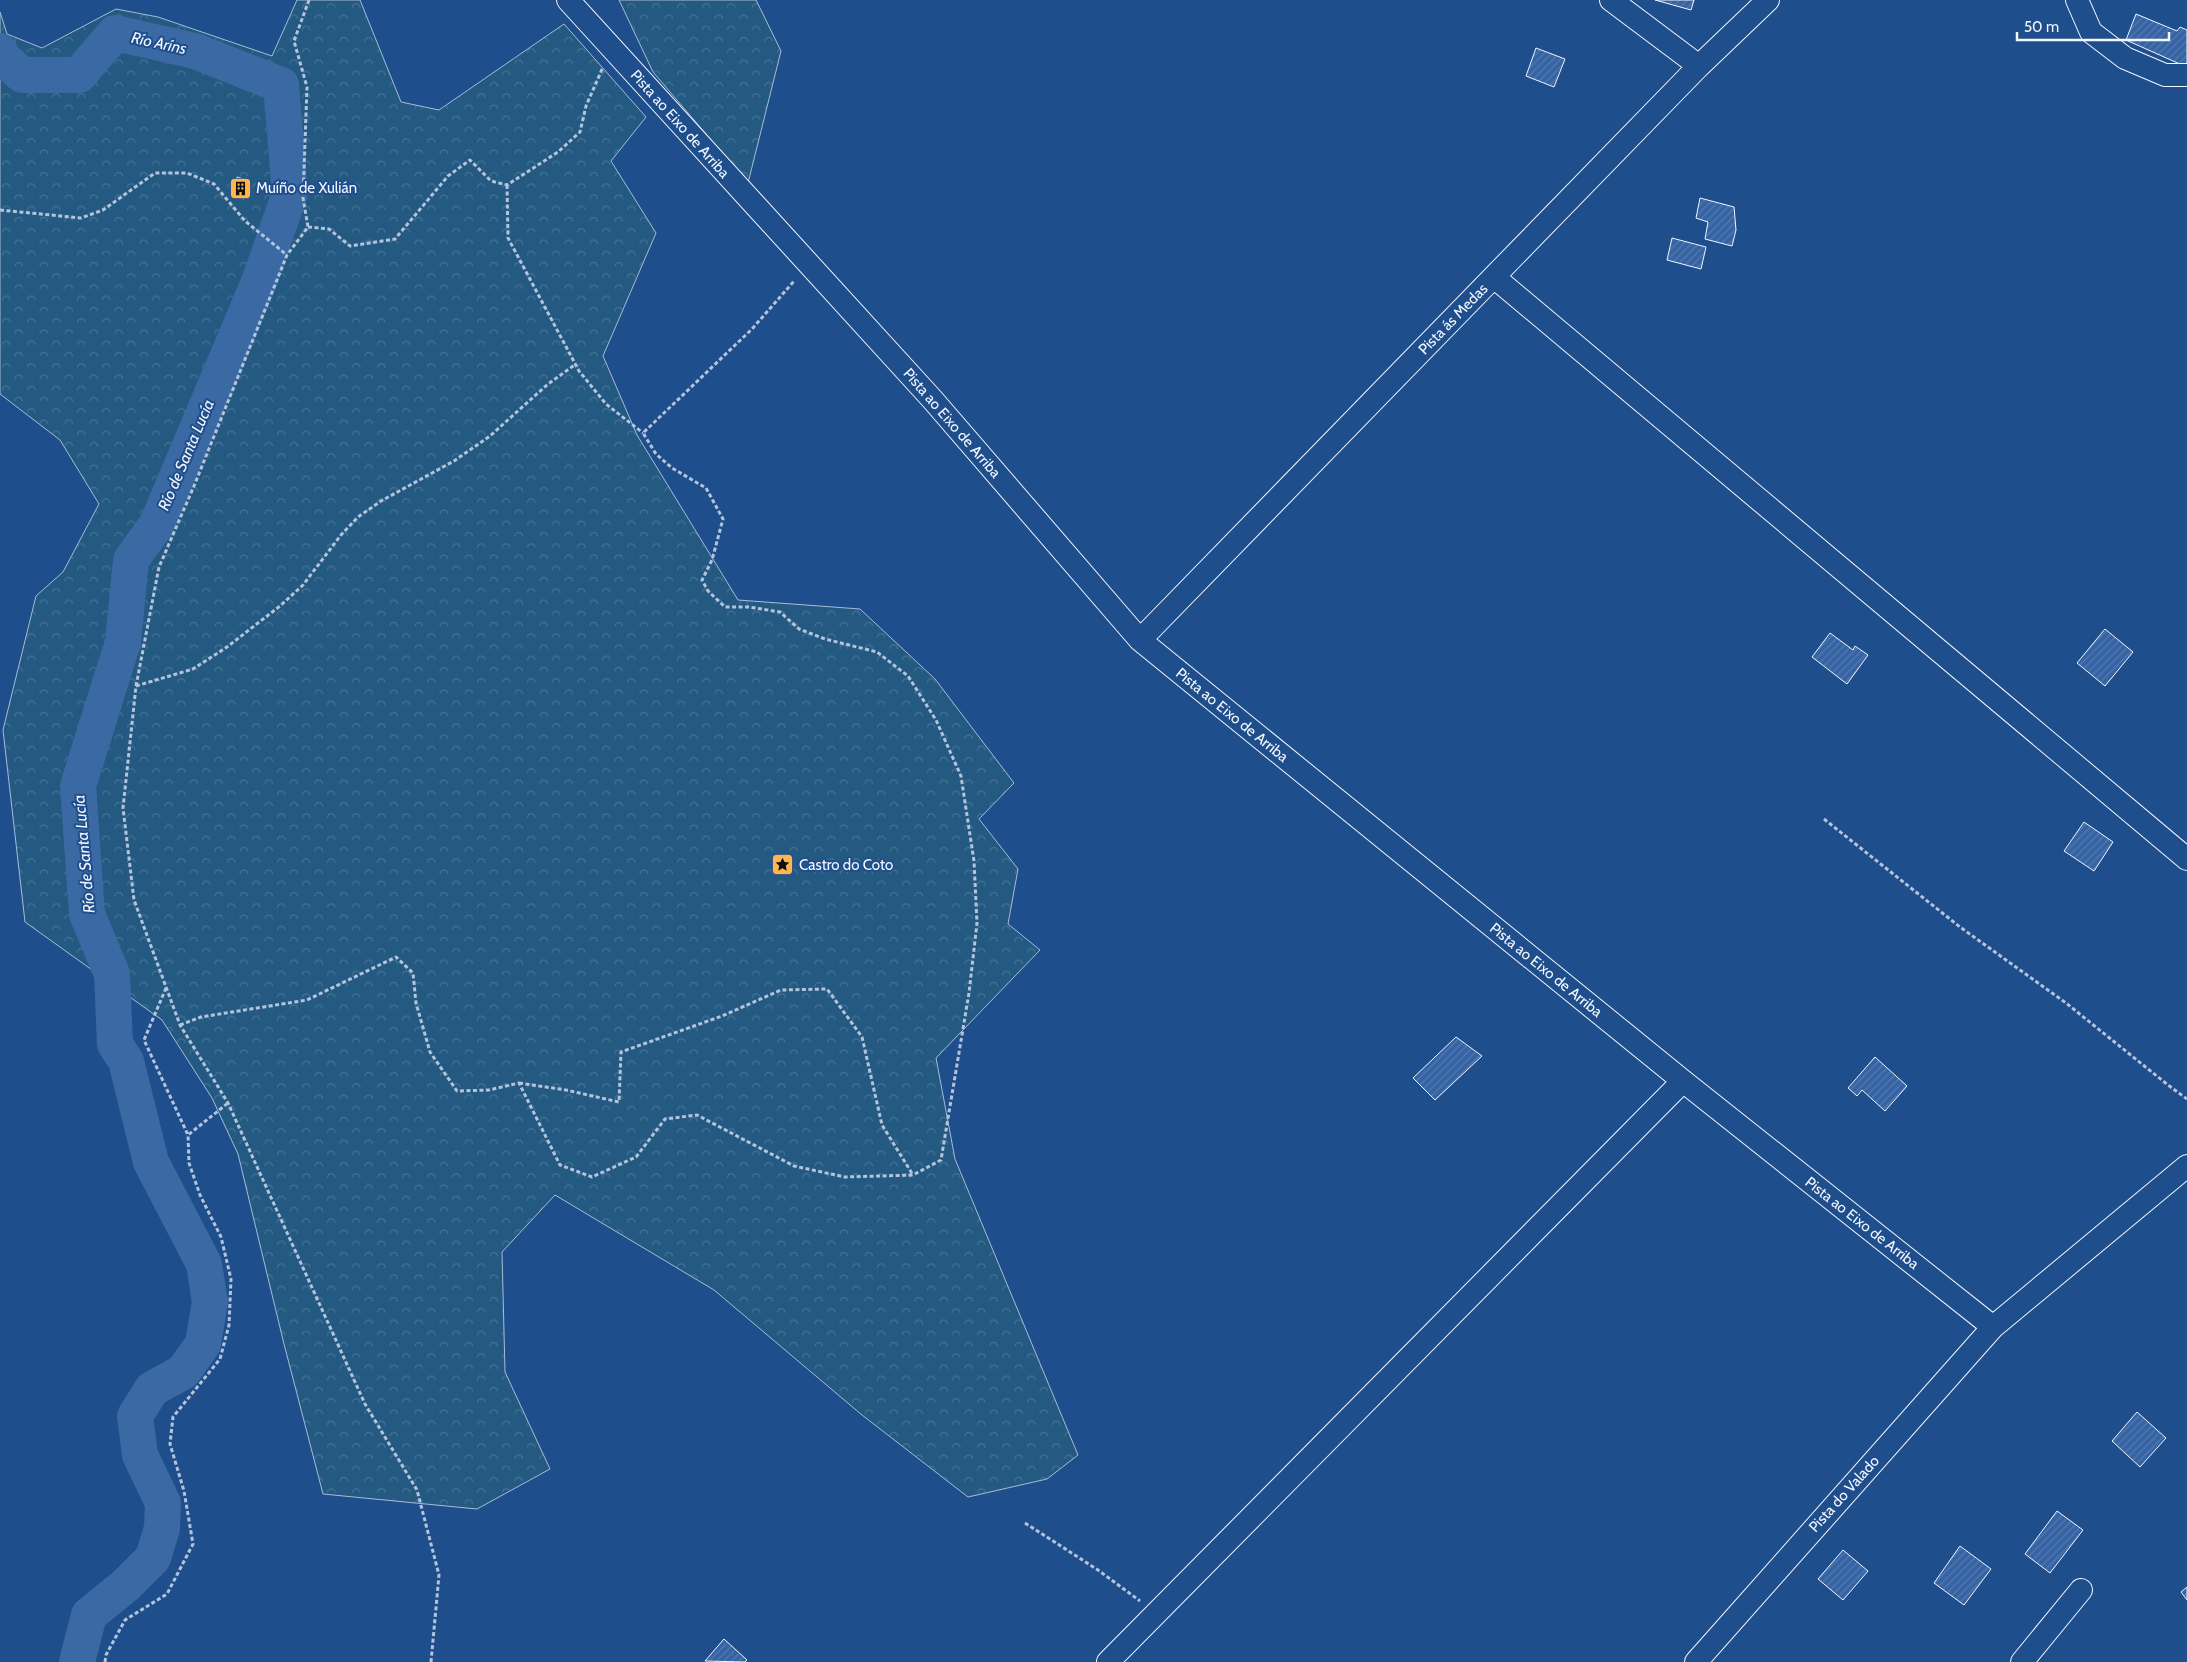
<svg xmlns="http://www.w3.org/2000/svg" width="2187" height="1662" font-family="Cabin,sans-serif">
<style>
.forest{fill:url(#forest-crowns);stroke:#a8bbd7}
.lines{fill:none;stroke-linecap:round;stroke-linejoin:round}
.river{stroke:#3b69a3;stroke-width:36}
.building{fill:url(#building-hatch);stroke:#f2f6ff}
.minor-casing{stroke:#f2f6ff;stroke-width:24}
.path{stroke:#b3c4dc;stroke-width:3;stroke-dasharray:4 2.5;stroke-linecap:butt}
.minor{stroke:#1f4e8c;stroke-width:22}
.labels{text-anchor:middle;dominant-baseline:central;stroke-width:4;stroke-linejoin:round;paint-order:stroke}
.street-label{font-size:15px;fill:#f2f6ff;stroke:#1f4e8c}
.poi-label{font-size:15px;fill:#f2f6ff;stroke:#1f4e8c;text-anchor:start}
.water-label{font-size:16px;font-style:italic;fill:#f2f6ff;stroke:#1f4e8c}
</style>
<defs>
<pattern id="forest-crowns" width="20" height="18" patternUnits="userSpaceOnUse" patternTransform="scale(1.25)"><rect width="20" height="18" fill="#245a82"/><path d="M2 6a3 3 0 1 1 6 0M12 15a3 3 0 1 1 6 0" fill="none" stroke="#447295"/></pattern>
<pattern id="building-hatch" width="6" height="6" patternUnits="userSpaceOnUse" patternTransform="scale(1.25)"><rect width="6" height="6" fill="#3563a3"/><path d="M-1 1l2-2M0 6l6-6M5 7l2-2" fill="none" stroke="#537ab1"/></pattern>
</defs>
<rect width="100%" height="100%" fill="#1f4e8c"/>
<path class="forest" d="M 297,0 L 360,0 L 401,102 L 439,110 L 564,24 L 646,117 L 611,161 L 656,233 L 603,356 L 637,435 L 738,600 L 860,609 L 935,679 L 1014,783 L 979,819 L 1018,869 L 1008,924 L 1040,950 L 936,1058 L 955,1159 L 1078,1455 L 1047,1479 L 968,1497 L 862,1415 L 714,1290 L 555,1195 L 502,1252 L 505,1372 L 550,1469 L 477,1509 L 323,1494 L 284,1344 L 238,1154 L 212,1098 L 162,1020 L 25,922 L 3,730 L 36,596 L 63,572 L 99,504 L 60,440 L 0,394 L 0,12 L 7,34 L 42,48 L 116,9 L 158,17 L 272,56 Z
M 619,0 L 756,0 L 781,51 L 748,183 L 653,72 Z"/>
<g class="lines">
<path class="river" d="M 0,51 L 1,56 L 22,75 L 79,75 L 115,33 L 195,51 L 281,85 L 290,193 L 259,282 L 157,524 L 131,560 L 123,642 L 78,786 L 87,914 L 112,974 L 115,1044 L 126,1061 L 151,1162 L 204,1264 L 210,1302 L 203,1344 L 183,1372 L 152,1389 L 135,1416 L 140,1455 L 163,1503 L 162,1528 L 153,1558 L 126,1585 L 89,1615 L 77,1662"/>
</g>
<path class="building" d="M 1655,0 L 1694,0 L 1691,10 Z
M 2136,14 L 2177,31 L 2180,27 L 2187,30 L 2187,65 L 2182,65 L 2126,40 Z
M 1536,48 L 1565,59 L 1554,87 L 1526,76 Z
M 237,177 L 250,181 L 244,199 L 231,195 Z
M 1700,198 L 1734,207 L 1736,230 L 1732,246 L 1705,239 L 1708,222 L 1696,218 Z
M 1672,238 L 1706,247 L 1701,269 L 1667,260 Z
M 2105,629 L 2133,652 L 2105,686 L 2077,663 Z
M 1830,633 L 1853,650 L 1855,646 L 1868,655 L 1847,684 L 1812,657 Z
M 2084,822 L 2113,842 L 2094,871 L 2064,851 Z
M 1456,1037 L 1482,1056 L 1435,1100 L 1413,1078 Z
M 1875,1057 L 1907,1086 L 1885,1111 L 1862,1090 L 1857,1096 L 1848,1088 Z
M 2137,1412 L 2166,1438 L 2140,1467 L 2112,1441 Z
M 2057,1511 L 2083,1530 L 2050,1573 L 2025,1554 Z
M 1960,1546 L 1991,1569 L 1964,1605 L 1934,1583 Z
M 1843,1550 L 1868,1571 L 1843,1600 L 1818,1579 Z
M 2187,1587 L 2187,1600 L 2181,1592 Z
M 724,1639 L 747,1660 L 745,1662 L 705,1661 Z"/>
<g class="lines">
<defs>
<path id="minor" d="M 568,0 L 932,399 L 1140,640 L 1683,1081 L 1993,1327
M 1611,0 L 1699,66
M 2077,0 L 2091,32 L 2125,58 L 2165,75 L 2187,75
M 1494,277 L 2187,859
M 1140,640 L 1699,66 L 1768,0
M 1108,1662 L 1683,1081
M 1696,1662 L 1993,1327 L 2187,1166
M 2022,1662 L 2081,1590"/>
</defs>
<use href="#minor" class="minor-casing"/>
<path class="path" d="M 309,0 L 294,41 L 307,87 L 303,198 L 308,227 L 287,255 L 194,486 L 159,567 L 136,686 L 123,808 L 134,900 L 180,1025 L 228,1103 L 365,1404 L 417,1490 L 439,1575 L 431,1662
M 507,185 L 508,238 L 579,371 L 606,404 L 643,433
M 0,210 L 81,218 L 103,210 L 155,173 L 187,173 L 214,184 L 245,221 L 287,255
M 308,227 L 329,229 L 350,246 L 395,239 L 448,176 L 470,160 L 491,181 L 507,185 L 558,152 L 580,132 L 586,106 L 603,67
M 136,686 L 193,669 L 227,647 L 280,606 L 303,585 L 341,535 L 358,517 L 381,501 L 454,461 L 490,436 L 548,384 L 576,364
M 1824,819 L 1960,927 L 2066,1003 L 2168,1085 L 2187,1099
M 166,988 L 144,1040 L 188,1135
M 180,1025 L 201,1017 L 307,1000 L 396,957 L 413,973 L 416,1003 L 430,1052 L 457,1091 L 489,1090 L 519,1083 L 560,1165 L 592,1177 L 636,1157 L 665,1119 L 697,1115 L 794,1166 L 845,1177 L 913,1175 L 941,1160 L 969,993 L 977,923 L 974,861 L 961,776 L 936,720 L 908,676 L 877,652 L 825,639 L 799,629 L 780,612 L 749,607 L 725,607 L 708,591 L 702,580 L 712,560 L 723,519 L 706,488 L 672,468 L 656,454 L 643,433 L 752,329 L 795,280
M 519,1083 L 566,1090 L 619,1102 L 621,1052 L 722,1016 L 781,990 L 827,989 L 862,1037 L 882,1125 L 913,1175
M 1025,1523 L 1098,1570 L 1140,1601
M 105,1662 L 106,1655 L 125,1620 L 167,1594 L 193,1544 L 184,1491 L 170,1444 L 173,1417 L 220,1359 L 229,1325 L 231,1279 L 221,1237 L 200,1195 L 189,1163 L 188,1135 L 228,1103"/>
<use href="#minor" class="minor"/>
</g>
<defs>
<symbol id="building-square" viewBox="-11 -11 22 22"><rect x="-9" y="-9" width="18" height="18" rx="4" fill="#ffb74d" stroke="#1f4e8c"/><path d="M-4-6H4V6H1V3H-1V6H-4ZM-2.5-4.3h1.7v1.8h-1.7ZM.8-4.3h1.7v1.8H.8ZM-2.5-1h1.7V.8h-1.7ZM.8-1h1.7V.8H.8Z" fill="#111"/></symbol>
<symbol id="sight-square" viewBox="-11 -11 22 22"><rect x="-9" y="-9" width="18" height="18" rx="4" fill="#ffb74d" stroke="#1f4e8c"/><path d="M0-6L1.8-2.2L6-1.7L2.9 1.2L3.7 5.4L0 3.3L-3.7 5.4L-2.9 1.2L-6-1.7L-1.8-2.2Z" fill="#111"/></symbol>
</defs>
<g fill-rule="evenodd">
<use href="#building-square" x="228" y="176" width="25" height="25"/>
<use href="#sight-square" x="770" y="852" width="25" height="25"/>
</g>
<g class="labels">
<g class="street-label">
<text transform="translate(680 124) rotate(48)">Pista ao Eixo de Arriba</text>
<text transform="translate(1453 319) rotate(-46)">Pista ás Medas</text>
<text transform="translate(952 423) rotate(49)">Pista ao Eixo de Arriba</text>
<text transform="translate(1232 715) rotate(39)">Pista ao Eixo de Arriba</text>
<text transform="translate(1546 970) rotate(39)">Pista ao Eixo de Arriba</text>
<text transform="translate(1862 1223) rotate(38)">Pista ao Eixo de Arriba</text>
<text transform="translate(1844 1494) rotate(-48)">Pista do Valado</text>
</g>
<g class="poi-label">
<text x="256" y="188">Muíño de Xulián</text>
<text x="799" y="865">Castro do Coto</text>
</g>
<g class="water-label">
<text transform="translate(159 43) rotate(12)">Río Aríns</text>
<text transform="translate(186 455) rotate(-67)">Río de Santa Lucía</text>
<text transform="translate(84 854) rotate(-95)">Río de Santa Lucía</text>
</g>
</g>
<path d="M2017 32v8h152v-8" fill="none" stroke="#f2f6ff" stroke-width="2.5"/>
<text x="2024" y="32" font-size="15" fill="#f2f6ff" stroke="#1f4e8c" stroke-width="4" paint-order="stroke">50 m</text>
</svg>
